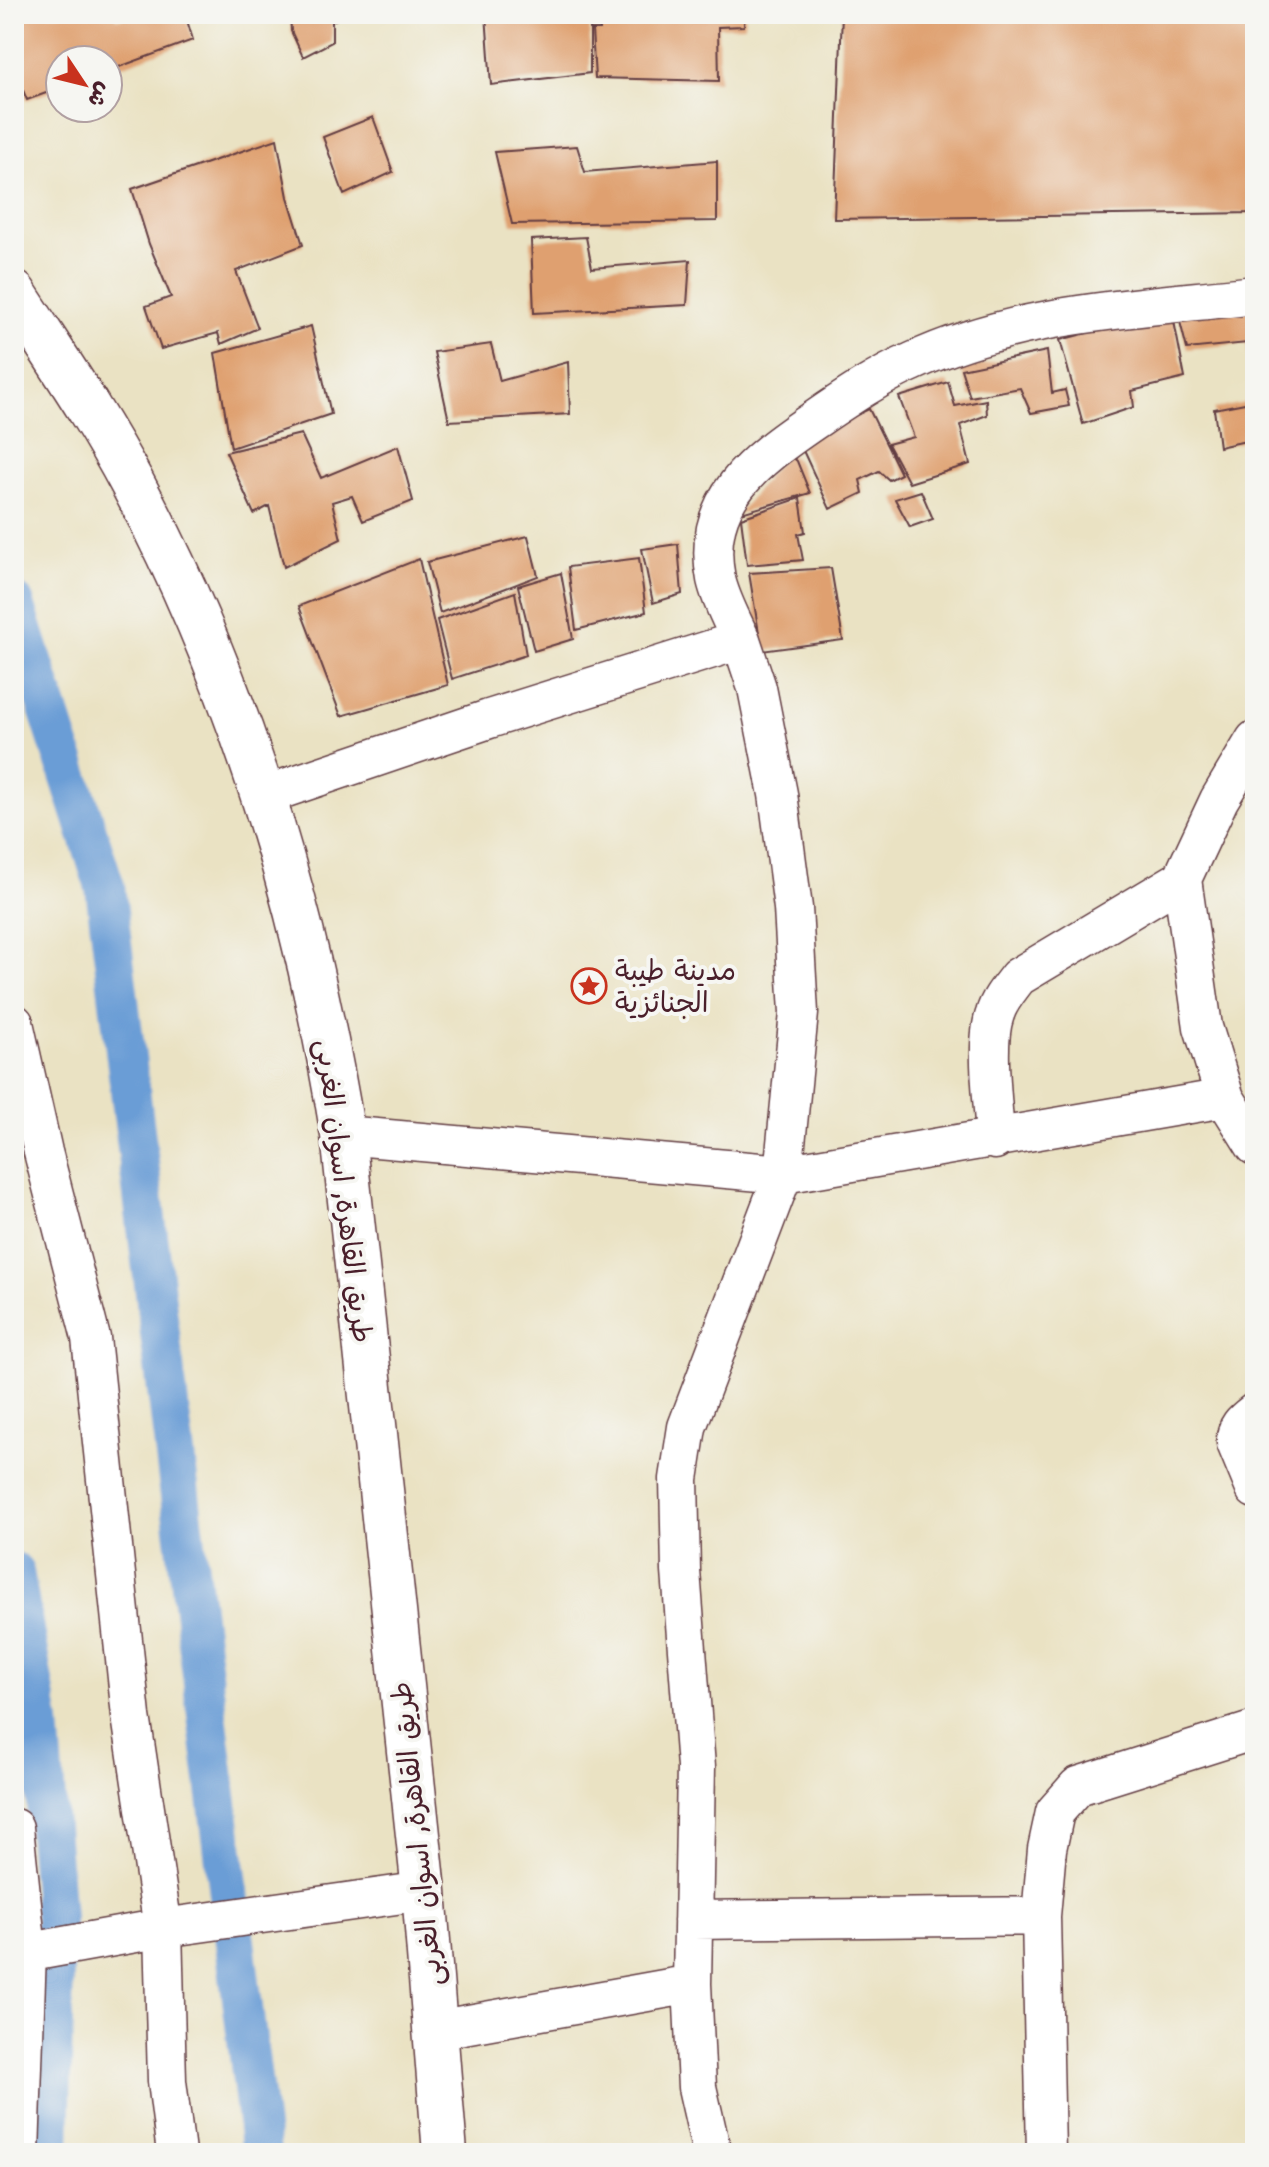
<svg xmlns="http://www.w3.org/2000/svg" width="1269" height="2167" font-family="'Shantell Sans','Playpen Sans Arabic',sans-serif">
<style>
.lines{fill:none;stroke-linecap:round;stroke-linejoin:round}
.canal{stroke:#6b9dd6;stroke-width:40}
.building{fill:#dfa06f}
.street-casing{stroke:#623c42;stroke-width:41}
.primary-casing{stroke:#623c42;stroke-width:47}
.street{stroke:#fff;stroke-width:38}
.primary{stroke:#fff;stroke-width:44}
.labels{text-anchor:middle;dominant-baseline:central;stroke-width:8;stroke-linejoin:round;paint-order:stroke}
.poi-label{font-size:28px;fill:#4a1f2b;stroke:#f6f6f2;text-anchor:start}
.street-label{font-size:28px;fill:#4a1f2b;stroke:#f6f6f2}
</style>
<rect width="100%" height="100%" fill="#f6f6f2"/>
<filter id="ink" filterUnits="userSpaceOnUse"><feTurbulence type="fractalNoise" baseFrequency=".0125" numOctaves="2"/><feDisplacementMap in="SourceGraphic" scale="16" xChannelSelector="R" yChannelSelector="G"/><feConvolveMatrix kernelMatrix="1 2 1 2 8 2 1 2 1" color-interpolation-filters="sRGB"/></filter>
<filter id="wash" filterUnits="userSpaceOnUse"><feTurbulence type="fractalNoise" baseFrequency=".006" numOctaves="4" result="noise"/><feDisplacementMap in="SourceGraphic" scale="32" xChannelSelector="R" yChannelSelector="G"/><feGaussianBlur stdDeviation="1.8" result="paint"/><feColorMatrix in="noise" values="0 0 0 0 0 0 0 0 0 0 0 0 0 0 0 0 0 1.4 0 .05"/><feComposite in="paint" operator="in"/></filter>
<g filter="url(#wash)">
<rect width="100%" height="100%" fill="#eae2c3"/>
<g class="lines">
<path class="canal" d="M 14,602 L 105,887 L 261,2153
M 14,1572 L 40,1723 L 55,1919 L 50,2153"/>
</g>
<g id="blocks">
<path class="building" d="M 14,14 L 115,14 L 117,19 L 137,14 L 185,14 L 193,40 L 108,71 L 108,60 L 60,60 L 60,88 L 27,100 L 14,69 Z
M 290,14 L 349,14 L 332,21 L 332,42 L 303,57 L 291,31 Z
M 486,14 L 590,14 L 590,73 L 491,85 Z
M 599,14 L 745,14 L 744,26 L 718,27 L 719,81 L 595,78 L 592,30 L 600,30 Z
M 842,14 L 1255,14 L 1255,213 L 834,219 Z
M 373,117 L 393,172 L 344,195 L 323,137 Z
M 277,139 L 288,197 L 303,245 L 236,271 L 258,328 L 221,344 L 218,333 L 161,349 L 146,306 L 171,297 L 149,244 L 132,189 Z
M 577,146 L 585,172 L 717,161 L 717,221 L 512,224 L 495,152 Z
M 586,237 L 592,268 L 690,260 L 687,305 L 534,313 L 531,240 Z
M 1255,304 L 1255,399 L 1251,400 L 1247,343 L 1187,349 L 1177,310 Z
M 1172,311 L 1185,378 L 1132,391 L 1134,407 L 1083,424 L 1060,340 Z
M 311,326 L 331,414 L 231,448 L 215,353 Z
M 491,344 L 500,381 L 568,362 L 570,414 L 449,421 L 434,352 Z
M 1047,351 L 1052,393 L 1065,390 L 1069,406 L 1031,413 L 1020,388 L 970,397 L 961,369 Z
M 948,382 L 955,406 L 986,400 L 987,415 L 960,425 L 970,464 L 909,483 L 888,444 L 914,437 L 899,397 Z
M 1255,401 L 1255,439 L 1219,447 L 1214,409 Z
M 869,409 L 901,474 L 889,480 L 879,471 L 860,480 L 863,493 L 830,509 L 799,442 Z
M 301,434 L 321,478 L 398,446 L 413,501 L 363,521 L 352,496 L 332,502 L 341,539 L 284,567 L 269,506 L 254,514 L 226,452 Z
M 787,452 L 797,461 L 810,493 L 738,514 Z
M 921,491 L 933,519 L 910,527 L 895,499 Z
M 800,498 L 805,532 L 798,534 L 803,560 L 747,565 L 741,518 Z
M 528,536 L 538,576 L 440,613 L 427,562 Z
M 678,544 L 682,594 L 653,603 L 642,549 Z
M 639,558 L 646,612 L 576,630 L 568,567 Z
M 419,559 L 448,685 L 341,716 L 299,606 Z
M 831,568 L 843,640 L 762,651 L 749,573 Z
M 561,573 L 573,639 L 534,651 L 518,586 Z
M 515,592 L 526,655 L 452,679 L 437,620 Z"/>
</g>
</g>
<g filter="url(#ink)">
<use href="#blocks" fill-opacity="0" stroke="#623c42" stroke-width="2"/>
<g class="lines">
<defs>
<path id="street" d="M 1255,740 L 1219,800 L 1182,879 L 1203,1027 L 1225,1098 L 1255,1146
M 265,795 L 489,719 L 741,640 C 732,620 721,601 716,579 C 700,500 756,460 813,421 C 844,400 877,377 912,362 C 1018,312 1141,308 1255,295
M 14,1023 L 43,1152 L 91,1338 L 131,1716 L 163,1928 L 167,2081 L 176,2153
M 343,1135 L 783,1174 L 1225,1098
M 995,1140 C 994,1106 984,1044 995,1014 C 999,1000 1009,989 1018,977 L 1182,879
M 1255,1412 C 1243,1421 1235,1427 1236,1443 L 1255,1489
M 14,1828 L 27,1951 L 20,2153
M 693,1920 L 1041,1916
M 14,1955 L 163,1928 L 424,1891
M 435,2030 L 692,1984
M 712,2153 L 697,2087 L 692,1984 L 696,1767 L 681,1571 L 679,1479 L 687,1427 L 783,1174 L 799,1013 L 793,908 L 778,794 L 757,688 L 741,640
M 1046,2153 L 1041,1916 L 1047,1849 L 1055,1812 L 1078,1786 L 1255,1730"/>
<path id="primary" d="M 14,293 C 54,355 97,417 132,483 C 241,687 306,908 343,1135 L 424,1891 L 445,2153"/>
</defs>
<use href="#street" class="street-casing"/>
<use href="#primary" class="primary-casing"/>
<use href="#street" class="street"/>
<use href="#primary" class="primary"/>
</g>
</g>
<defs>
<symbol id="sight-ring" viewBox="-11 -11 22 22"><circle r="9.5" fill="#f6f6f2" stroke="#c8321e" stroke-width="1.5"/><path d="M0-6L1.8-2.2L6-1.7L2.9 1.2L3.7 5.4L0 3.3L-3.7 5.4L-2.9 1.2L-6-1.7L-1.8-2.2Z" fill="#c8321e"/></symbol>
</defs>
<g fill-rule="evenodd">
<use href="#sight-ring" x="569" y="966" width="40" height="40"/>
</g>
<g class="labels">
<g class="poi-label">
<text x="615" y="970">مدينة طيبة<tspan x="615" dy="32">الجنائزية</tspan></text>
</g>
<g class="street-label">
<text transform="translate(345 1191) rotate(83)">طريق القاهرة, اسوان الغربى</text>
<text transform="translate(416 1834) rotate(-96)">طريق القاهرة, اسوان الغربى</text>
</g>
</g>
<rect width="1269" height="2167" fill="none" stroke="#f6f6f2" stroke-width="48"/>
<g transform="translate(84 84) rotate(125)"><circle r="38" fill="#f6f6f2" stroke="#b1a0a2" stroke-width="2"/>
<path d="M0-6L14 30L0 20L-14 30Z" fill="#c8321e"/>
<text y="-12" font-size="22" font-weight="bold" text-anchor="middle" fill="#4a1f2b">ش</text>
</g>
</svg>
